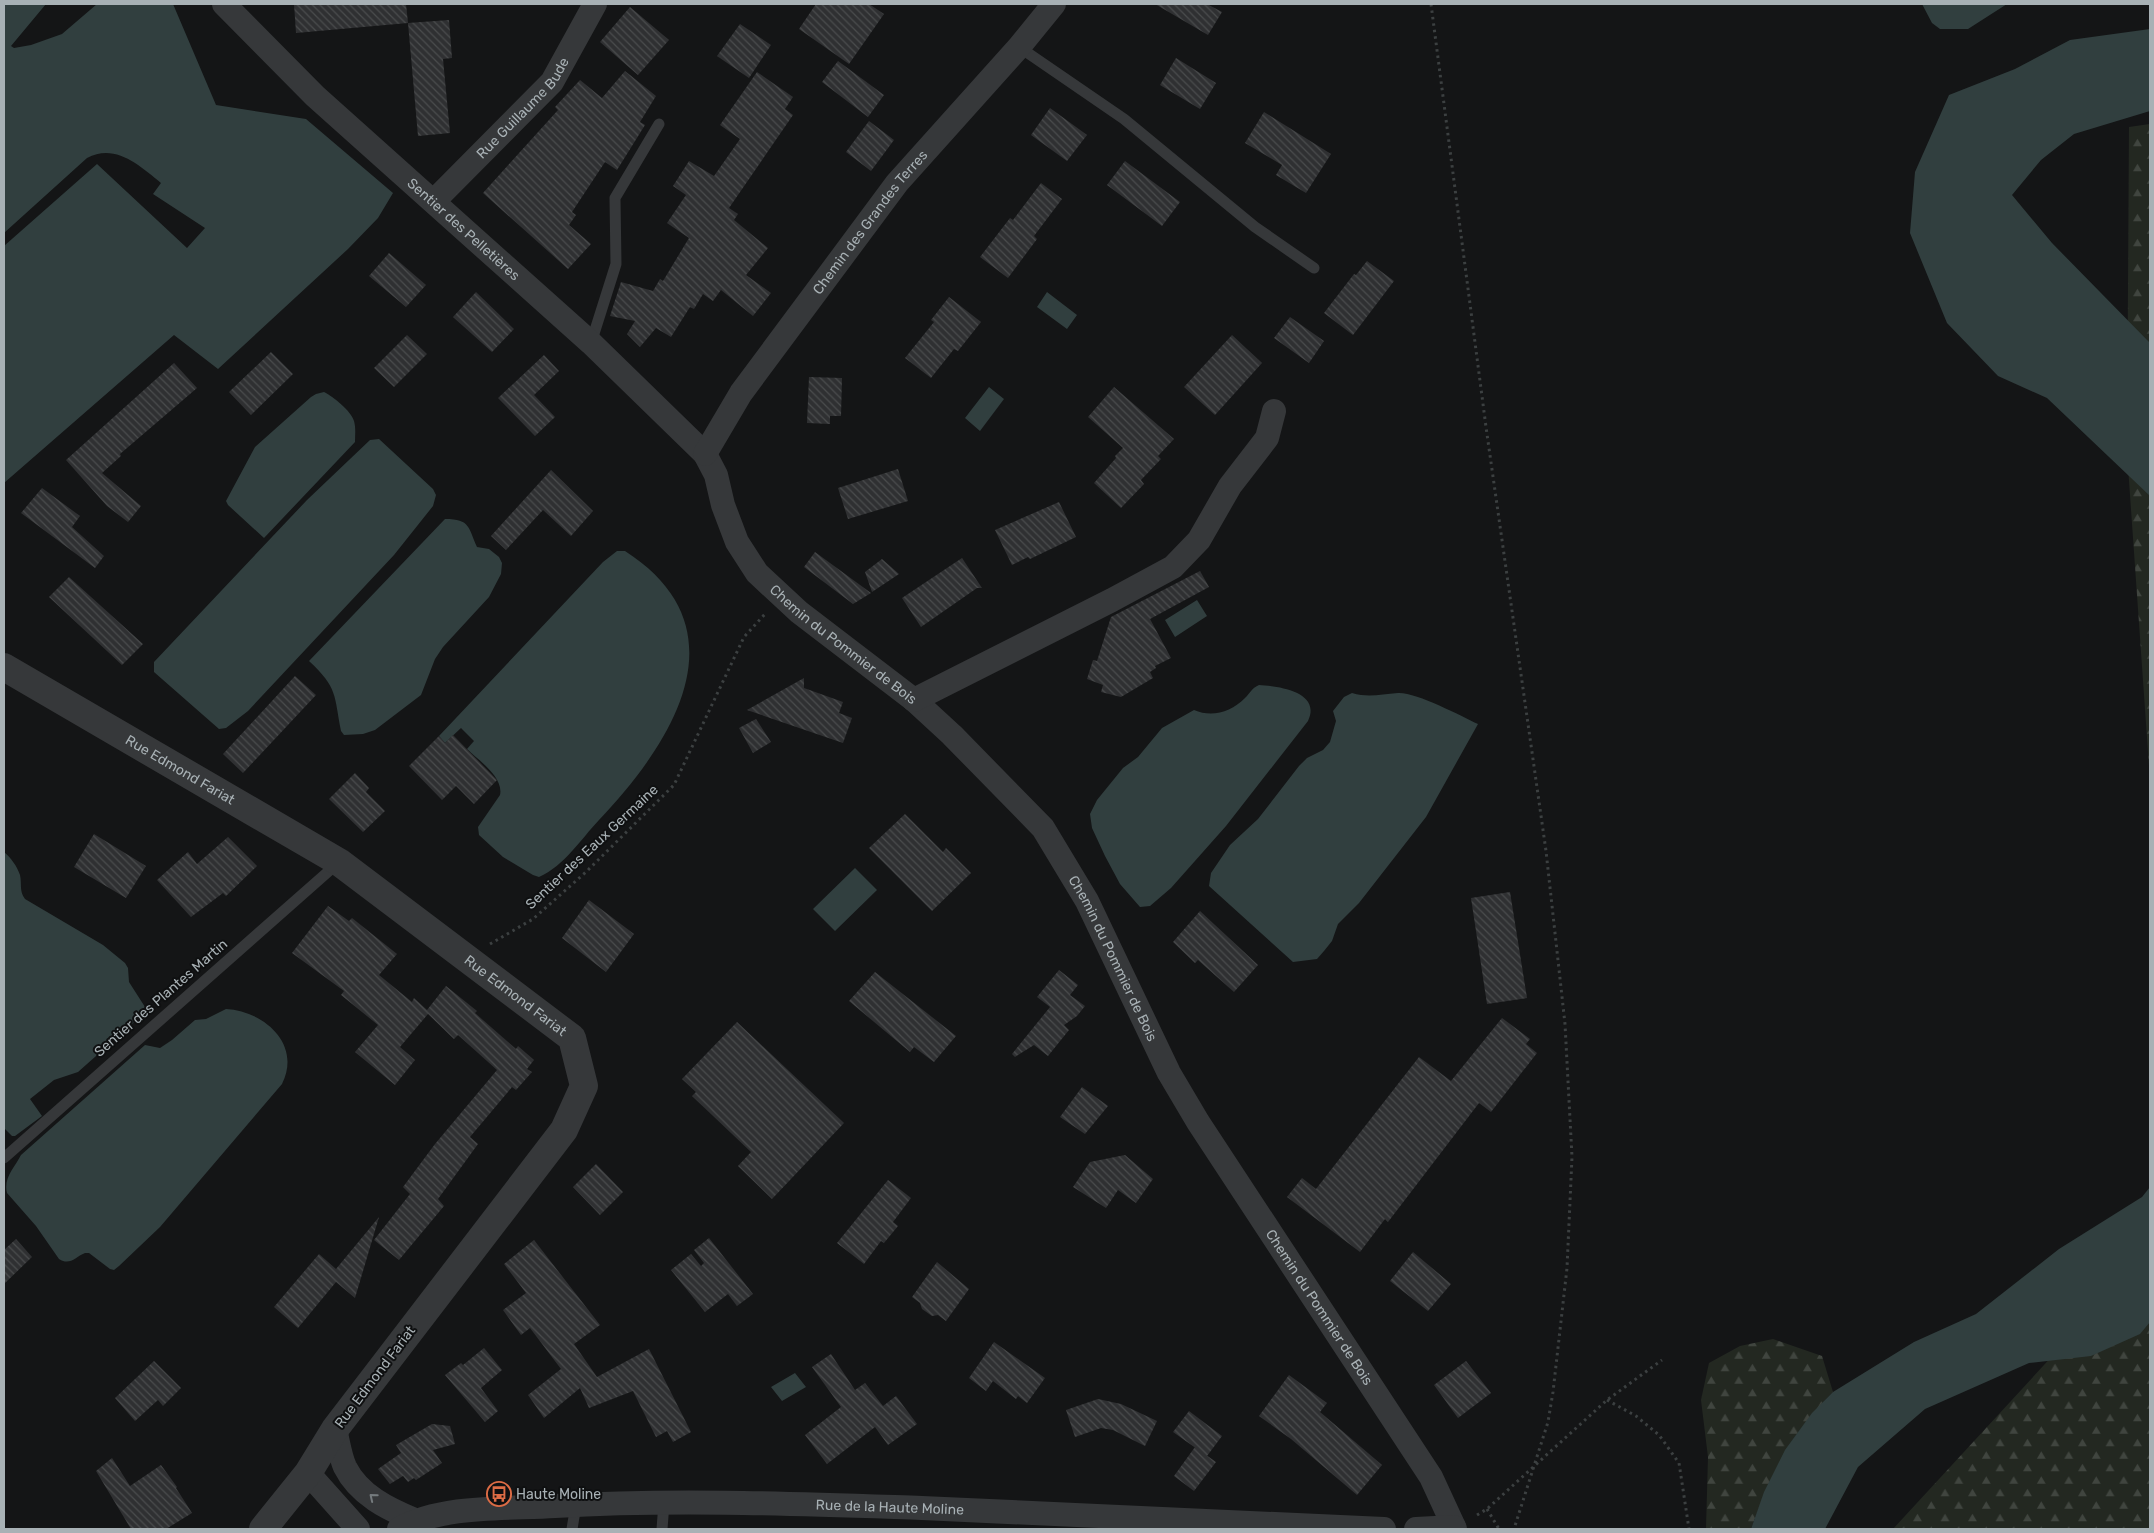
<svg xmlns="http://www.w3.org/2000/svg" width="2154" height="1533" font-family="Rubik,sans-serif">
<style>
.forest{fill:url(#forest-firs)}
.water{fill:#313f3f}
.building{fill:url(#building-back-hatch)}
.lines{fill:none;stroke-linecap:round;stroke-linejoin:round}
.path{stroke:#3c4041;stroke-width:3;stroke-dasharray:2.5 4;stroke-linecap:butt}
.service{stroke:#36383a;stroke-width:11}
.minor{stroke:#36383a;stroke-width:24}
.tertiary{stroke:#36383a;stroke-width:28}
.oneway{stroke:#757b7e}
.labels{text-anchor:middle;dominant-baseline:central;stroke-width:4;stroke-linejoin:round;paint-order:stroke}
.street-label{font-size:14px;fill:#a8b1b5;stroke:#0f1011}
.poi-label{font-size:14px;fill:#a8b1b5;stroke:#0f1011;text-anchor:start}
</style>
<defs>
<pattern id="forest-firs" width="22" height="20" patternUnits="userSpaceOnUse" patternTransform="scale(1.25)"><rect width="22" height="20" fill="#232821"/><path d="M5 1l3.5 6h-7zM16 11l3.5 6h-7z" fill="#40453f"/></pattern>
<pattern id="building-back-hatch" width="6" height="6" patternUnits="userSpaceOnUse" patternTransform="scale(1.25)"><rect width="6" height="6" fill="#2f3032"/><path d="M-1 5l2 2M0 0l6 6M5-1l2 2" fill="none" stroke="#4a4c4d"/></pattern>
</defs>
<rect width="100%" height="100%" fill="#141516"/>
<path class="forest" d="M 2150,124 L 2150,780 L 2127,452 L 2129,127 Z
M 2150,1250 L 2150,1529 L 1893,1529 Z
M 1773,1339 L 1822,1356 L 1833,1392 C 1789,1436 1772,1472 1751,1529 L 1706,1529 L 1708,1457 L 1701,1400 L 1709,1363 L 1740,1346 Z"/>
<path class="water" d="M 4,4 L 46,4 L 11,46 L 14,48 L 31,45 L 62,34 L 97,4 L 173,4 L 216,105 L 306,119 L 393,193 L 378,218 L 348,249 L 218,369 L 174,335 L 4,483 L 4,246 L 97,164 L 187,248 L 205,228 L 153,194 L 161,183 C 139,165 115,143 87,158 L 4,233 Z
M 1922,4 L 2007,4 L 1968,29 L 1940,29 L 1932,23 Z
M 2150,29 L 2150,111 L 2074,134 L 2041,160 L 2012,195 L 2052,243 L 2150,343 L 2150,496 L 2047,398 L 1998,376 L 1947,323 L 1910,233 L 1915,172 L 1949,95 L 2015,69 L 2070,40 Z
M 1047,292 L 1077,315 L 1067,329 L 1037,307 Z
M 989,387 L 1004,399 L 980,431 L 965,418 Z
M 324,392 C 334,397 351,411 354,421 C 356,428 355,435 355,442 L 264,538 L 228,505 L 226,501 L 255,447 L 311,397 L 316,394 Z
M 379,439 L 433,489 L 436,495 L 433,506 L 394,555 L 248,711 L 226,728 L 219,729 L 154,672 L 154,662 L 307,500 L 370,440 Z
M 445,519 C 471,519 468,528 477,547 L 489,549 L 499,557 L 502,563 L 501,574 L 489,597 L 443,647 L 435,659 L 421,695 L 375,730 L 363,734 L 344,735 L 341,731 C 334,695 338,688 309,661 Z
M 617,551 L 625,551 C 745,628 674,741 599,820 C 581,839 564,866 539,877 L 533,875 L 503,857 L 479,835 L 478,827 L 500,795 C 504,777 478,760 467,749 L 474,741 L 461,728 L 445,743 L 439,736 L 603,562 Z
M 1197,600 L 1207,616 L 1175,637 L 1165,620 Z
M 1259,685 C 1276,686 1322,691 1308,721 L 1226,826 L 1171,888 L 1150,906 L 1140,907 L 1120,884 L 1105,856 L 1092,828 L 1090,814 L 1097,800 L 1123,768 L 1138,757 L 1162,728 L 1194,710 C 1212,718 1231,712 1245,698 C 1250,693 1252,688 1259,685 Z
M 1352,693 C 1369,698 1381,694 1398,693 C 1416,692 1461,716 1478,724 L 1426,817 L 1359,903 L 1338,924 L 1332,941 L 1324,951 L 1317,959 L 1293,962 L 1209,886 L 1211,873 L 1230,845 L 1258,819 L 1299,766 L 1307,758 L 1323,750 L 1330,742 L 1336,721 L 1333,711 L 1344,697 Z
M 4,852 C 11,858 17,866 20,875 C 22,884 19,891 25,899 L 103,945 L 125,963 L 128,968 L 129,982 L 145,1007 L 141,1015 L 131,1025 L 78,1072 L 54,1080 L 30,1099 L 42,1116 L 15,1136 L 12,1136 L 4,1128 Z
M 855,868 L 877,890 L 835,931 L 813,909 Z
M 226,1009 C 264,1011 302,1044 282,1084 L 160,1227 L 119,1266 L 114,1270 L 110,1269 L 89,1253 L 85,1253 C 75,1257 70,1266 59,1259 L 36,1226 L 7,1193 C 3,1178 15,1167 21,1155 L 145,1045 L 160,1048 L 172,1040 L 195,1020 L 206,1019 Z
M 2150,1187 L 2150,1322 L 2140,1334 L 2091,1356 L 2029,1363 L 1925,1409 L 1858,1467 L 1825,1529 L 1751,1529 L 1764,1492 L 1785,1450 L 1812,1413 L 1833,1392 L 1914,1342 L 1976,1314 L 2059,1249 L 2142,1197 Z
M 795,1373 L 806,1387 L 782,1401 L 771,1387 Z"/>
<path class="building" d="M 294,4 L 406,4 L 408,23 L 296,33 Z
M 816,4 L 869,4 L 884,14 L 849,64 L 799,29 Z
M 1155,4 L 1207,4 L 1222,12 L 1208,35 Z
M 630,7 L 669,40 L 638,75 L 600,42 Z
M 449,20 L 452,58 L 443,59 L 450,133 L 418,136 L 408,23 Z
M 740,24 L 771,45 L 749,78 L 717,56 Z
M 1176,58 L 1216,83 L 1200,109 L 1160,85 Z
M 838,61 L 884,95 L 868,117 L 822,82 Z
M 625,71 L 656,96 L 640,122 L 645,125 L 617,170 L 605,162 L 572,212 L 576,215 L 569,225 L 591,244 L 568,269 L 483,193 L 558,110 L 555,107 L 580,80 L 602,98 Z
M 757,72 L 793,97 L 785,109 L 793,115 L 729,208 L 738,214 L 734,220 L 768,248 L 746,275 L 771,293 L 753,316 L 721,290 L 713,301 L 703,294 L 694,309 L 690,307 L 671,337 L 656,328 L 640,347 L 627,334 L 635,321 L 610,316 L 621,282 L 653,291 L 660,279 L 663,281 L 689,238 L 667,223 L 686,195 L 673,186 L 689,161 L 714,176 L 740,139 L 720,125 Z
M 1050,108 L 1087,135 L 1067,161 L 1031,135 Z
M 1264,112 L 1331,154 L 1306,193 L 1276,175 L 1282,165 L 1245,143 Z
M 869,121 L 894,140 L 871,171 L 846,152 Z
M 1125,161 L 1180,202 L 1162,226 L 1107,185 Z
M 1041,183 L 1062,199 L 1034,236 L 1037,239 L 1008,278 L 980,257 L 1010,218 L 1013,220 Z
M 389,253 L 426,285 L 406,307 L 369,276 Z
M 1367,261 L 1394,281 L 1353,335 L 1324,313 L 1354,274 L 1356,275 Z
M 476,292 L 514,329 L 492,352 L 453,317 Z
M 949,297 L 981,322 L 958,351 L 954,349 L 931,378 L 905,358 L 934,322 L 931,320 Z
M 1290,317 L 1324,341 L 1309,363 L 1274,338 Z
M 407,335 L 427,354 L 394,387 L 374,368 Z
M 1232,335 L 1262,363 L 1215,415 L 1184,387 Z
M 271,352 L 293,374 L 251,415 L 229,392 Z
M 544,355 L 559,371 L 534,395 L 555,417 L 535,436 L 498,398 Z
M 174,363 L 197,388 L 120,454 L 121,456 L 102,473 L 141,506 L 128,522 L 107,506 L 66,460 Z
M 809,377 L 842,378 L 841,416 L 830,416 L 830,424 L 807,423 Z
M 1114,387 L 1174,439 L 1158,456 L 1161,459 L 1141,480 L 1144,484 L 1121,508 L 1094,483 L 1116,458 L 1115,456 L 1123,448 L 1088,417 Z
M 898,469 L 908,501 L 848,519 L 838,488 Z
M 551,470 L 593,511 L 571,536 L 543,510 L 506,550 L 491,536 Z
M 42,488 L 80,516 L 72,527 L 104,556 L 95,568 L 21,513 Z
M 1059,502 L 1076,537 L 1030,559 L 1028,557 L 1012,565 L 995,530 Z
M 815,552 L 871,593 L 853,604 L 804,567 Z
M 962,558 L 982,588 L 977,588 L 921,627 L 902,598 Z
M 882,559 L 899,574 L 872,592 L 865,572 Z
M 1200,571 L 1209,587 L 1150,619 L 1171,658 L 1155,666 L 1156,668 L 1150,672 L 1153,678 L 1121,697 L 1101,692 L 1103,685 L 1087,679 L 1093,660 L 1097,661 L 1111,617 Z
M 69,577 L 143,644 L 122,665 L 49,597 Z
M 295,676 L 316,695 L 243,773 L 223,754 Z
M 804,678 L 804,688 L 843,702 L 839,713 L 852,718 L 843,743 L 747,710 Z
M 756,719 L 771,742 L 753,753 L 739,728 Z
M 453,735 L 497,780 L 474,804 L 456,786 L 442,800 L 409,766 L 439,736 L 445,743 Z
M 355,773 L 369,788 L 366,792 L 385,811 L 363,832 L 329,799 Z
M 905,814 L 943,852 L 946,848 L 971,873 L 932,911 L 869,848 Z
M 94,834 L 146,866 L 126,898 L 74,867 Z
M 228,837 L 257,866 L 226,896 L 223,893 L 191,917 L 157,880 L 188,852 L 197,864 Z
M 1510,892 L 1527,998 L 1487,1004 L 1471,898 Z
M 589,900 L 634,934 L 606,972 L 562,938 Z
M 328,906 L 349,921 L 352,918 L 397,954 L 379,975 L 412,1002 L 414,998 L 427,1010 L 446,986 L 477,1011 L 475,1013 L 516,1049 L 518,1046 L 534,1060 L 527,1069 L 532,1072 L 516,1090 L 512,1087 L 470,1137 L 478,1144 L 438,1199 L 444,1206 L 399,1260 L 374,1240 L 410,1194 L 403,1187 L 435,1144 L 497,1070 L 458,1035 L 454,1039 L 428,1014 L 400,1047 L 415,1060 L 395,1085 L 355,1052 L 378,1025 L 341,995 L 344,991 L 292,953 Z
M 1200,911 L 1258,965 L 1234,992 L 1198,960 L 1195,963 L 1173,942 Z
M 1059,970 L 1078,985 L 1070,995 L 1085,1006 L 1077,1016 L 1064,1025 L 1069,1030 L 1048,1056 L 1034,1045 L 1015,1057 L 1012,1054 L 1050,1007 L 1037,997 Z
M 875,972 L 956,1036 L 934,1062 L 914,1047 L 910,1052 L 849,1001 Z
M 1502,1018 L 1530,1039 L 1526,1044 L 1537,1053 L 1491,1112 L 1479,1103 L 1388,1222 L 1385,1219 L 1360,1252 L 1287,1197 L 1302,1178 L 1316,1189 L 1419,1057 L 1451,1081 Z
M 737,1022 L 844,1123 L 772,1199 L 738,1166 L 751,1152 L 692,1096 L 696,1092 L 682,1079 Z
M 1082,1087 L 1108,1106 L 1085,1134 L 1060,1117 Z
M 1125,1155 L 1153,1179 L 1136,1203 L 1118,1190 L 1106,1208 L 1073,1187 L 1090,1162 Z
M 596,1164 L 623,1192 L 600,1215 L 573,1187 Z
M 888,1180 L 911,1198 L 893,1222 L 898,1226 L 884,1243 L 881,1241 L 864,1264 L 837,1243 Z
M 379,1217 L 355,1298 L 336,1282 L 298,1328 L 274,1307 L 319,1254 L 336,1269 Z
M 709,1238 L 753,1294 L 737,1306 L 728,1294 L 705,1312 L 671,1270 L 691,1254 L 701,1266 L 704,1263 L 694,1250 Z
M 16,1239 L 32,1257 L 4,1284 L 4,1250 Z
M 534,1240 L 600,1325 L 574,1344 L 597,1377 L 649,1349 L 691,1432 L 673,1442 L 667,1431 L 656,1437 L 633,1391 L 589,1408 L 580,1388 L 544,1418 L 528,1395 L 561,1369 L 530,1328 L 521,1335 L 503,1310 L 526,1293 L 504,1264 Z
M 1413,1252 L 1451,1284 L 1428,1311 L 1390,1281 Z
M 937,1262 L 969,1289 L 946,1321 L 938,1315 L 932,1316 L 922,1309 L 920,1303 L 912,1297 Z
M 994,1342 L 1045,1378 L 1027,1403 L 1018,1396 L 1016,1399 L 993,1381 L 986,1391 L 969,1378 Z
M 484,1348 L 502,1370 L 481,1388 L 498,1411 L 485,1422 L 445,1375 L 461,1363 L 463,1365 Z
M 831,1354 L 855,1390 L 865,1383 L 883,1406 L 896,1396 L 917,1424 L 888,1445 L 875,1427 L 827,1464 L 805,1435 L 841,1407 L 812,1367 Z
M 154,1361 L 181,1388 L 163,1406 L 158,1400 L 135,1421 L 115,1398 Z
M 1466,1361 L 1491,1393 L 1458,1418 L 1434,1385 Z
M 1289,1375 L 1327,1403 L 1320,1412 L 1382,1465 L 1357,1495 L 1291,1439 L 1259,1416 Z
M 1098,1399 L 1121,1404 L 1157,1421 L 1145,1446 L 1113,1430 L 1101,1428 L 1075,1437 L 1066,1410 Z
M 1189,1411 L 1222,1436 L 1207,1456 L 1173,1432 Z
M 432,1424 L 450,1426 L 455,1444 L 433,1450 L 442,1463 L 416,1480 L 414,1478 L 408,1482 L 403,1476 L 390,1484 L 378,1469 L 401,1453 L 396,1445 Z
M 1195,1447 L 1216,1462 L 1194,1491 L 1174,1476 Z
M 112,1458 L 130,1486 L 161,1465 L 177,1487 L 176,1488 L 192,1513 L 166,1529 L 131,1529 L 96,1471 Z"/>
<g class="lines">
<path class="path" d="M 1431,4 L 1486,427 L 1546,851 L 1565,1024 L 1572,1157 L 1567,1268 L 1553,1392 L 1548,1422 L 1514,1529
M 490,944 L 533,919 L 586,872 L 674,785 L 744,637 L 765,614
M 1607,1400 L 1636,1416 L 1659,1435 L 1679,1463 L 1689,1529
M 1487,1509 L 1499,1529
M 1477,1515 L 1487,1509 L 1607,1400 L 1662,1360"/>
<path class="service" d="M 1019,47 L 1124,119 L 1255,227 L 1314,268
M 591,343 L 616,264 L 615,198 L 659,124
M 4,1158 L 338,863
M 572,1529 L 576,1505
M 662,1529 L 664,1503"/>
<g class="minor">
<path id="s1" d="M 224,4 L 315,96 L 591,343 L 705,454 L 716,475 L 723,505 L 737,542 L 757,573 L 799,612 L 914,700 L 952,735 L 1043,828 L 1087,901 L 1169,1073 L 1198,1122 L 1431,1477 L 1455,1529"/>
<path id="s2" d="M 434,201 L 552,82 L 595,4"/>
<path id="s3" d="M 705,454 L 741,393 L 897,183 L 1019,47 L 1054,4"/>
<path d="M 914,700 L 1112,600 L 1173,567 L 1199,540 L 1230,486 L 1267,438 L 1274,411"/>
<path d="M 335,1429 C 338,1441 340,1456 345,1467 C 359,1495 388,1509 415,1520"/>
<path d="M 308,1473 L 358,1529"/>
<path id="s4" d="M 399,1529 C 442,1505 505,1509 555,1506 C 677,1499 800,1504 922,1508 C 1076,1514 1230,1521 1384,1529"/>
<path d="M 1416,1529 L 1454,1527"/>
</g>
<path class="tertiary" id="s5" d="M 4,667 L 339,862 L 572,1038 L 584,1086 L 564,1130 L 335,1429 L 308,1473 L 263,1529"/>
</g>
<defs><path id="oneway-chevron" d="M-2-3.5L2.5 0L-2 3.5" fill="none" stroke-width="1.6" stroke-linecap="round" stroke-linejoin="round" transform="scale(1.25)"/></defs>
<use class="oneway" href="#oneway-chevron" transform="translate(373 1497) rotate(-141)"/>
<defs>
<symbol id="bus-ring" viewBox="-11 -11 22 22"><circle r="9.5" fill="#0f1011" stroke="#dd6c45" stroke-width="1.5"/><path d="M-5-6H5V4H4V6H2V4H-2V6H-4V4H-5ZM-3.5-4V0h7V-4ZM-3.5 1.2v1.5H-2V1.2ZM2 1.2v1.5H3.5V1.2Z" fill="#dd6c45"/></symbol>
</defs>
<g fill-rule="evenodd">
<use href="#bus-ring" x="485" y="1480" width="28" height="28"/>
</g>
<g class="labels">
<g class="street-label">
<text stroke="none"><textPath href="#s2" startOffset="129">Rue Guillaume Bude</textPath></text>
<text stroke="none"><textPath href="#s3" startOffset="285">Chemin des Grandes Terres</textPath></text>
<text stroke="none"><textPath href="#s1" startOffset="329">Sentier des Pelletières</textPath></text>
<text stroke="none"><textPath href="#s1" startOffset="902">Chemin du Pommier de Bois</textPath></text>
<text stroke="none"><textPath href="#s5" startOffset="204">Rue Edmond Fariat</textPath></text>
<text transform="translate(592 847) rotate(-43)">Sentier des Eaux Germaine</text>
<text stroke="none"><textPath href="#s1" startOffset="1322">Chemin du Pommier de Bois</textPath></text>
<text stroke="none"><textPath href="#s5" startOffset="609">Rue Edmond Fariat</textPath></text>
<text transform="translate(161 998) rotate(-41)">Sentier des Plantes Martin</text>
<text stroke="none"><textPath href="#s1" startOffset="1728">Chemin du Pommier de Bois</textPath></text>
<text transform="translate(375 1377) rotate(-53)">Rue Edmond Fariat</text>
<text stroke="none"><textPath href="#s4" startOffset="494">Rue de la Haute Moline</textPath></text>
</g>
<g class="poi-label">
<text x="516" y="1494">Haute Moline</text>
</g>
</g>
<rect width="2154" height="1533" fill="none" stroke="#a8b1b5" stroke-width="10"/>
</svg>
